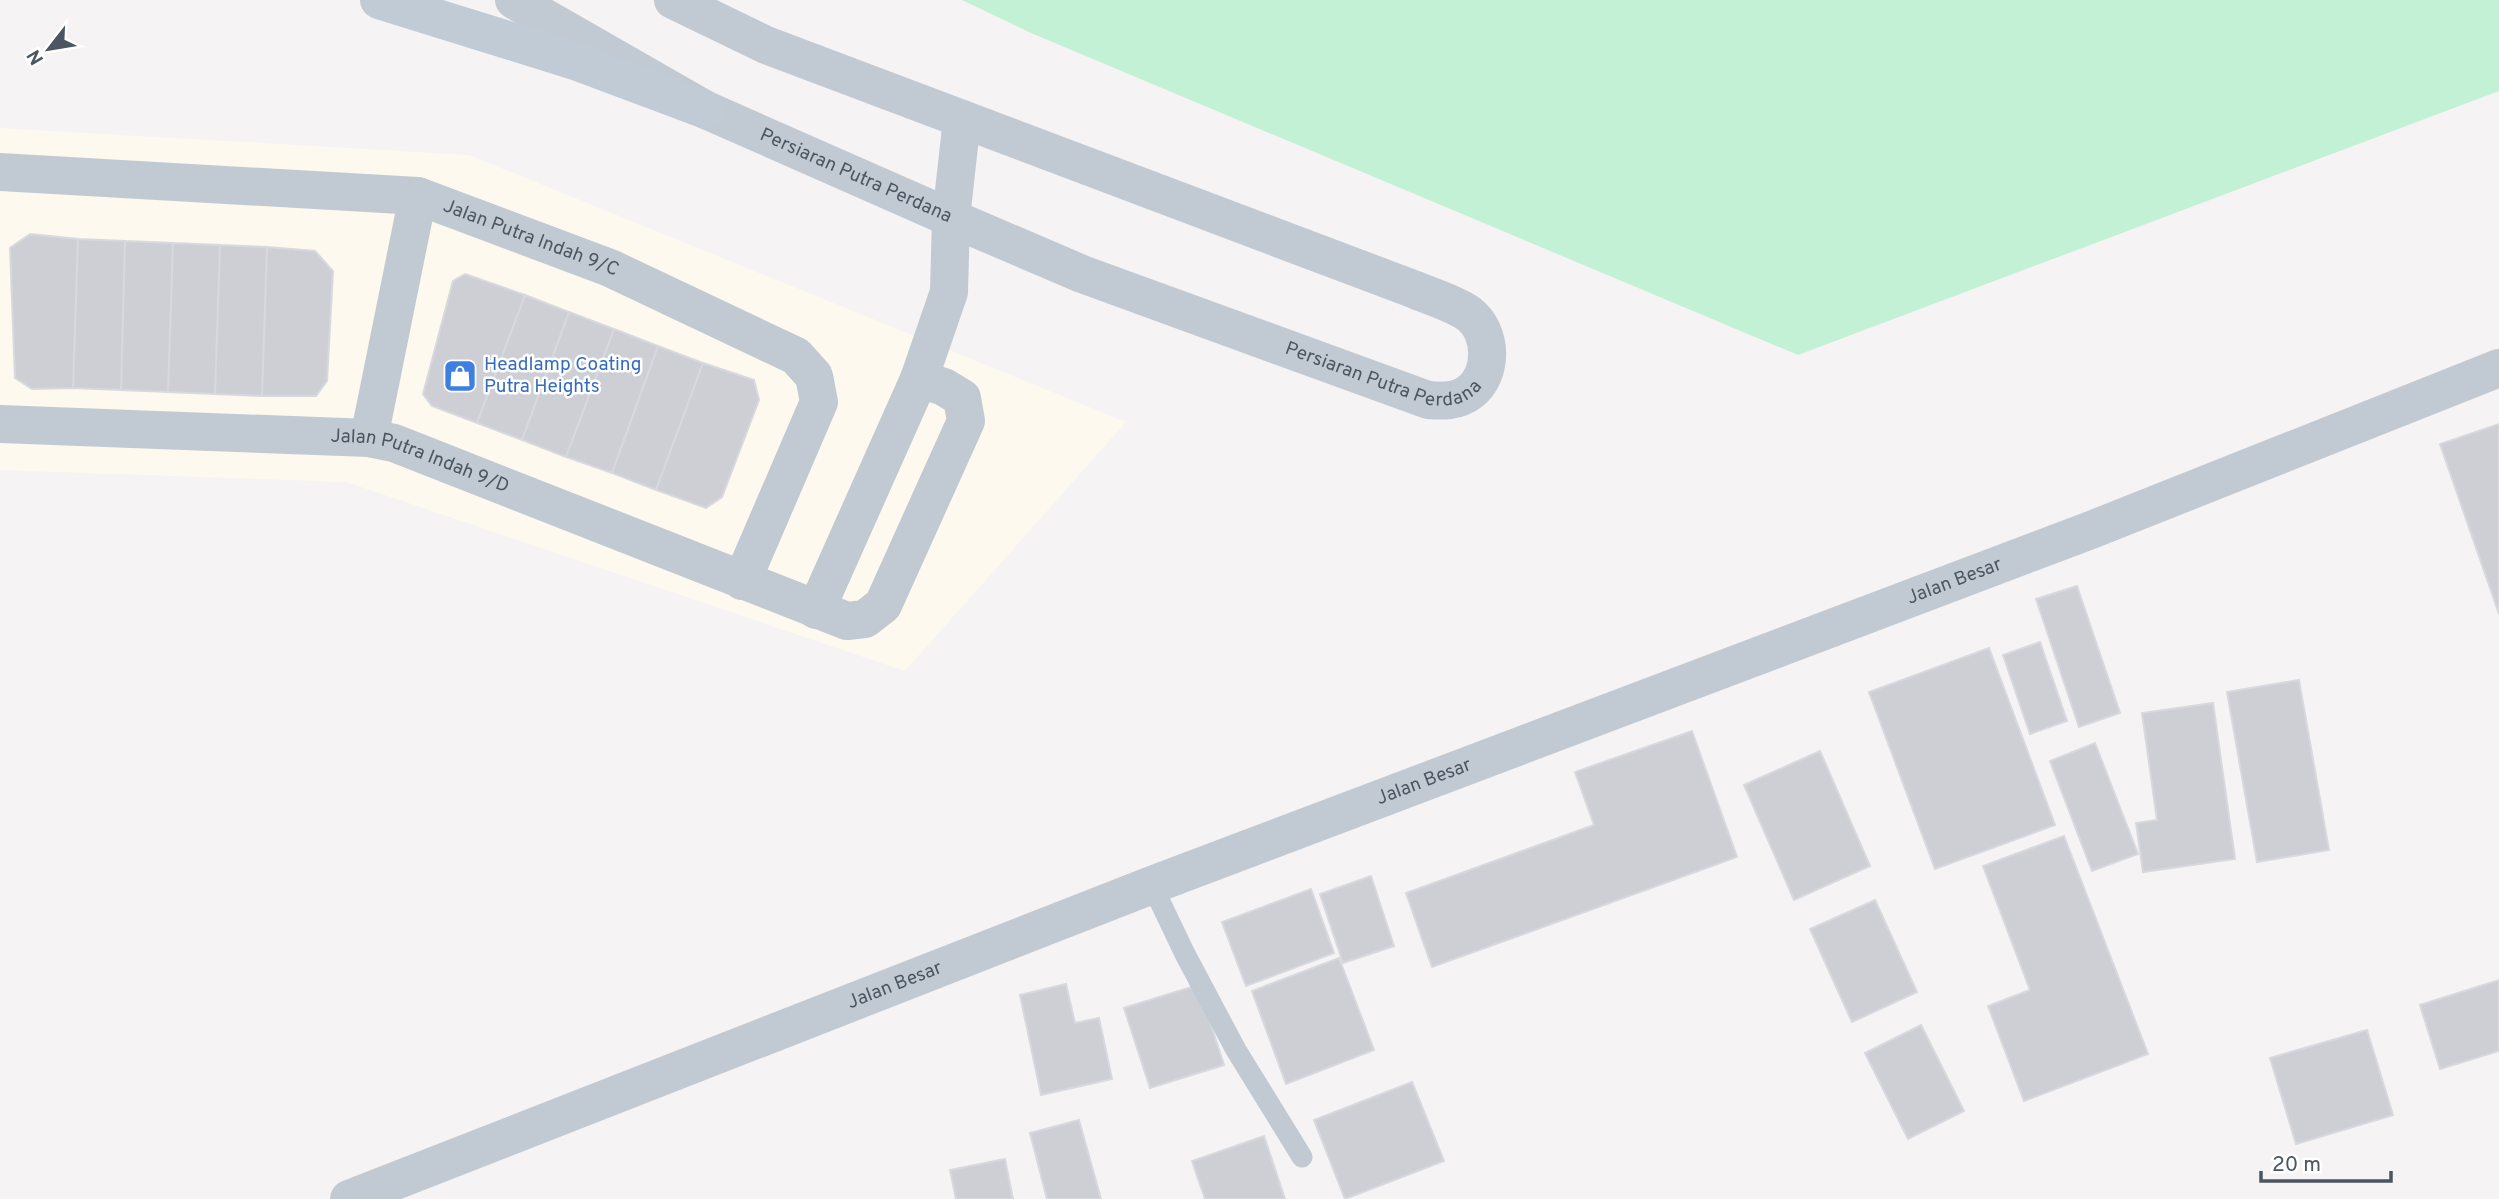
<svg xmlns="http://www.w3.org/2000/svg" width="2499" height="1199" font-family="Overpass,sans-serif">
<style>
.commercial{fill:#fdf9ef}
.green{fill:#c3f1d5}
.building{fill:#cdcfd5;stroke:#d7d9de;stroke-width:2}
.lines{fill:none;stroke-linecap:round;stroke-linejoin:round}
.service{stroke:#c1cad2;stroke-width:21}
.minor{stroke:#c1cad2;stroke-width:38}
.tertiary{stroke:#c1cad2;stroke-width:38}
.secondary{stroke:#c1cbd6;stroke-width:38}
.labels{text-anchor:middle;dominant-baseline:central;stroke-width:5;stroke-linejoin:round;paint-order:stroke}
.street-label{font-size:19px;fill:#4a5661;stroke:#fff}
.shop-label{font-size:19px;fill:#366cbe;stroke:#fff;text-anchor:start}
</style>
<rect width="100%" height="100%" fill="#f5f3f3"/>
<path class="commercial" d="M 0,128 L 469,155 L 1126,422 L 905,671 L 346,482 L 0,470 Z"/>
<path class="green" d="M 962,0 L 2499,0 L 2499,91 L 1798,355 L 1031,33 Z"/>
<path class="building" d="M 30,234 L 78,239 L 73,388 L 32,389 L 15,378 L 10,248 Z
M 78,239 L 125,241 L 121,390 L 73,388 Z
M 125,241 L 173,243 L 168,392 L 121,390 Z
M 173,243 L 220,245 L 215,394 L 168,392 Z
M 220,245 L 267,247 L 262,396 L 215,394 Z
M 267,247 L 315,251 L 333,271 L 327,381 L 316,396 L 262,396 Z
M 465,274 L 525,295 L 477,423 L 432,406 L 423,394 L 453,281 Z
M 525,295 L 569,312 L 522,440 L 477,423 Z
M 569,312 L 614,329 L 566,457 L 522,440 Z
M 614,329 L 658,346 L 612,473 L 566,457 Z
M 658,346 L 703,363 L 656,490 L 612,473 Z
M 703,363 L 754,380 L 759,400 L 722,497 L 706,508 L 656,490 Z
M 2499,424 L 2499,614 L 2440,444 Z
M 2077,586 L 2120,713 L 2079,727 L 2036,599 Z
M 2040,642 L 2067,721 L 2030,734 L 2003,655 Z
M 1989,648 L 2055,825 L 1935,869 L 1869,692 Z
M 2299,680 L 2329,850 L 2257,862 L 2227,692 Z
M 2213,703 L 2235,859 L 2143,872 L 2136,823 L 2157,820 L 2142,713 Z
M 1692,731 L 1737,857 L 1432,967 L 1406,893 L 1594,825 L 1575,772 Z
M 2095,743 L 2138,854 L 2092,871 L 2050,761 Z
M 1820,751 L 1870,866 L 1794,900 L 1744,785 Z
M 2064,836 L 2148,1054 L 2024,1101 L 1988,1006 L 2030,990 L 1983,866 Z
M 1371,876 L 1394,946 L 1343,963 L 1320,894 Z
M 1311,889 L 1334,953 L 1246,986 L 1222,922 Z
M 1875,900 L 1917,992 L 1852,1022 L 1810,929 Z
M 1339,958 L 1374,1050 L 1286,1084 L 1252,991 Z
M 2499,980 L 2499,1051 L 2440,1069 L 2420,1005 Z
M 1066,984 L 1075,1023 L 1099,1018 L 1112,1079 L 1041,1095 L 1020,995 Z
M 1198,985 L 1224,1065 L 1150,1088 L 1124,1008 Z
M 1921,1025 L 1964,1111 L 1908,1139 L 1865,1053 Z
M 2367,1030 L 2393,1115 L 2296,1144 L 2270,1058 Z
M 1412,1082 L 1444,1161 L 1345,1199 L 1314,1120 Z
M 1079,1120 L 1101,1199 L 1047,1199 L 1030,1133 Z
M 1264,1136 L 1285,1199 L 1205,1199 L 1192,1161 Z
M 1005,1159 L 1013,1199 L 956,1199 L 950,1170 Z"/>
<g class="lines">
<path class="service" d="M 1152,885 L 1185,954 L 1236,1050 L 1302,1157"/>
<g class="minor">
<path id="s1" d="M 514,0 L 706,110 L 951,218 L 1082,274 L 1428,400 C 1442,401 1457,402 1470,392 C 1494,373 1492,332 1469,314 C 1456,304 1429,296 1413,289 L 766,45 L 673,0"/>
<path id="s2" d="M 0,172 L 418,196 L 610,268 L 796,356 L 814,376 L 819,402 L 742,581"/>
<path id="s3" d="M 0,424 L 369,438 L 394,443 L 847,621 L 865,619 L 883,605 L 966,421 L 962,398 L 944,387 L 919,379"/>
<path d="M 369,438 L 418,196"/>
<path d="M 816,610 L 919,379 L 949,292 L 951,218 L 962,119"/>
</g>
<path class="tertiary" id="s4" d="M 349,1199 L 1152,885 L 2091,530 L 2499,368"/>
<path class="secondary" d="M 379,0 L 575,61 L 706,110"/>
</g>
<defs>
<symbol id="shop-square" viewBox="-11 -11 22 22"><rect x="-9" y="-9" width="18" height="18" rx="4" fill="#3f7fe0" stroke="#fff"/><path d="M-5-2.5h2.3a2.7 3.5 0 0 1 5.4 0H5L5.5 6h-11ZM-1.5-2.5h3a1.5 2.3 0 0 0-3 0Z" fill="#fff"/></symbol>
</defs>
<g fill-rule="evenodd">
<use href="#shop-square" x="441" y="357" width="38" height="38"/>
</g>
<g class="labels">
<g class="street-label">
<text stroke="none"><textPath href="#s1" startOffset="385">Persiaran Putra Perdana</textPath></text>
<text stroke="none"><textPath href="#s2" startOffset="539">Jalan Putra Indah 9/C</textPath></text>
<text stroke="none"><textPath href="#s1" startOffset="952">Persiaran Putra Perdana</textPath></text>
<text stroke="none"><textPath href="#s3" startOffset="424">Jalan Putra Indah 9/D</textPath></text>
<text stroke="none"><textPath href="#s4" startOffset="1720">Jalan Besar</textPath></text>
<text stroke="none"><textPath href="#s4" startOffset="1153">Jalan Besar</textPath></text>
<text stroke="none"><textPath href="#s4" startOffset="586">Jalan Besar</textPath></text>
</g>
<g class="shop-label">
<text x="484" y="365">Headlamp Coating<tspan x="484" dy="22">Putra Heights</tspan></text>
</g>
</g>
<g transform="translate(49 49) rotate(239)" stroke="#ffffff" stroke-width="5" paint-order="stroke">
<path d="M0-5L12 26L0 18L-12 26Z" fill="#4a5661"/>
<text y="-10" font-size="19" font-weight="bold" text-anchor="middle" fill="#4a5661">N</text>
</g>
<path d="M2261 1171v10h130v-10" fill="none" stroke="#4a5661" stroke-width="3.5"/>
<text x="2272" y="1171" font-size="21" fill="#4a5661" stroke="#ffffff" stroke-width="5" paint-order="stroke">20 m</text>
</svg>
